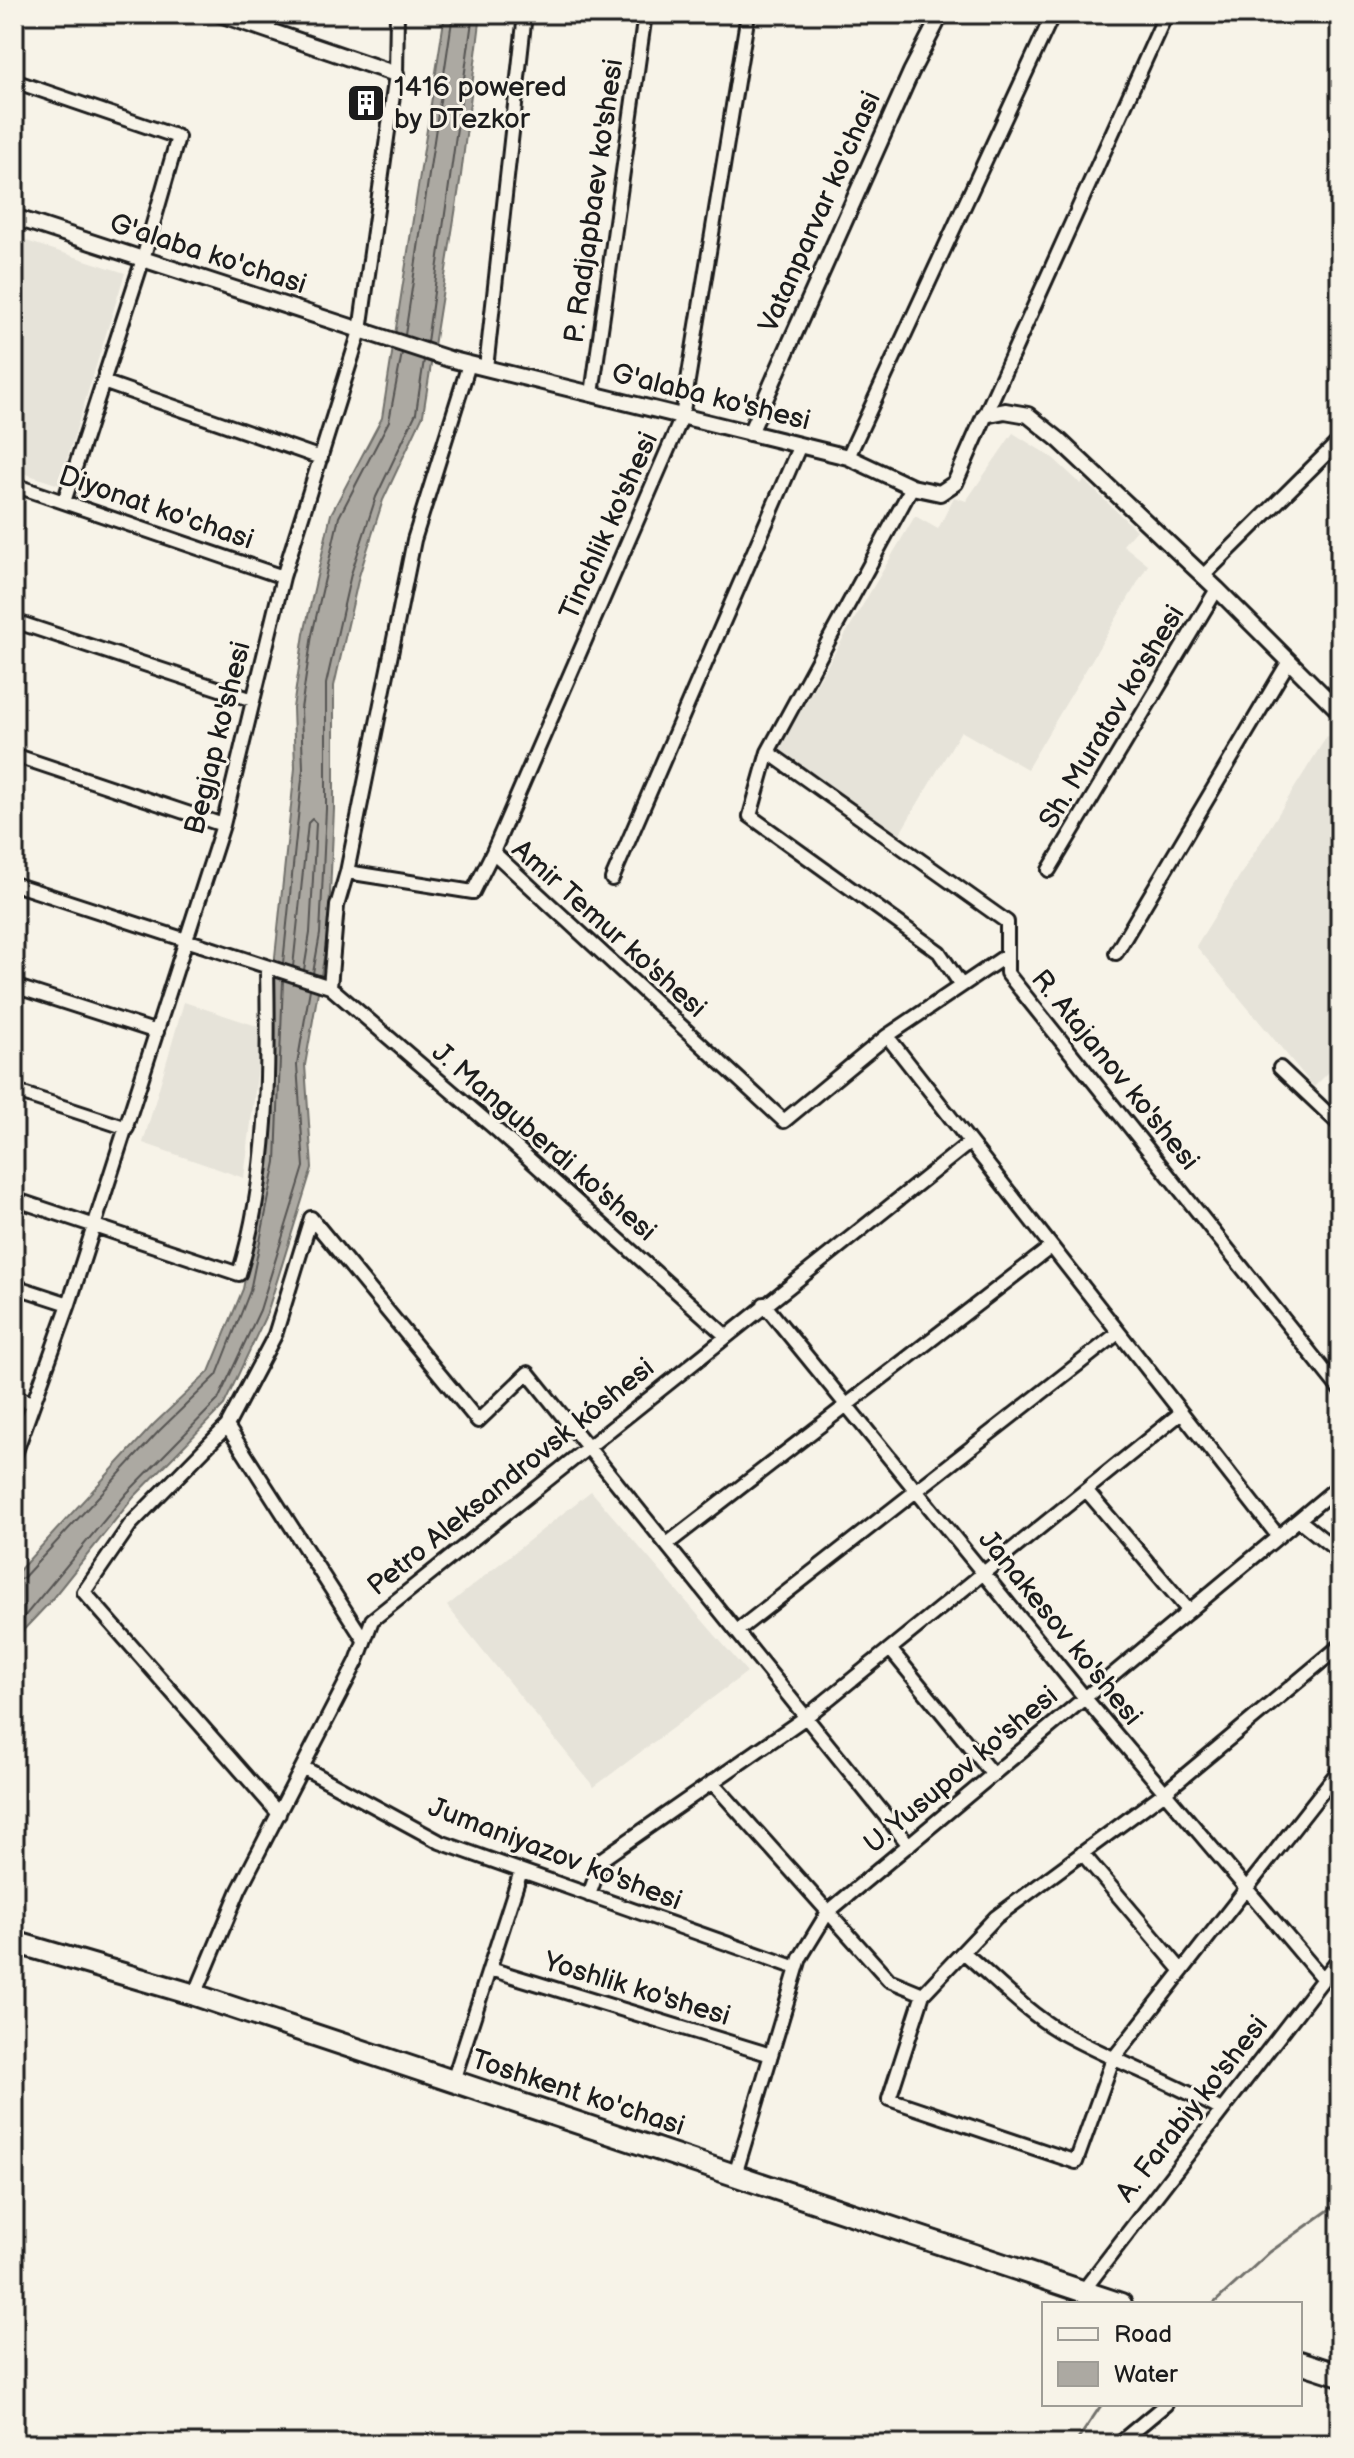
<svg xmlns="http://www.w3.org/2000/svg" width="1354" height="2458" font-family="'Balsamiq Sans',sans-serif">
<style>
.built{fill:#e6e3d9}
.water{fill:#aca9a2;stroke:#72716c;stroke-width:2}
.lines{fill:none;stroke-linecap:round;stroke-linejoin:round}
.shore{stroke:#565452;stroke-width:2}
.stream{stroke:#72716c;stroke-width:3}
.minor-casing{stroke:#1c1c1c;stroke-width:18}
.tertiary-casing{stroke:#1c1c1c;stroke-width:20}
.trunk-casing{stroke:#1c1c1c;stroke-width:26}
.minor{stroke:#f7f3e8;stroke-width:12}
.tertiary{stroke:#f7f3e8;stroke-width:14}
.trunk{stroke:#f7f3e8;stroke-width:20}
.labels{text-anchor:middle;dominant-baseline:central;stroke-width:6;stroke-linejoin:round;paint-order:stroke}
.poi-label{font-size:28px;fill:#1c1c1c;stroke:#f7f3e8;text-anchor:start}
.street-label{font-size:28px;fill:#1c1c1c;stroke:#f7f3e8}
</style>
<rect width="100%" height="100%" fill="#f7f3e8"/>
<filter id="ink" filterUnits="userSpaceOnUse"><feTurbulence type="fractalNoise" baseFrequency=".0125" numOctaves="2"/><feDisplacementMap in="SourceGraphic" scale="16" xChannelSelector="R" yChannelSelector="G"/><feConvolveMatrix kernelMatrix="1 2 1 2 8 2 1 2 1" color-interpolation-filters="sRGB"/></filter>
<g filter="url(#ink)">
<path class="built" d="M 14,237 L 125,273 L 59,485 L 14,470 Z
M 1013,433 L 1053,458 L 1081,484 L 1084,480 L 1136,530 L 1123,545 L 1148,565 L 1027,769 L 961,731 L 899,835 L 778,749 L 915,516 L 938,529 L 954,497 L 966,501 Z
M 1327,736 L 1340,747 L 1340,1061 L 1314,1087 L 1196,946 Z
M 184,1002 L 263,1028 L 244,1178 L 143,1143 Z
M 591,1491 L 747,1672 L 594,1787 L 447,1606 Z"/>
<path class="water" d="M 445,14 L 481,14 L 461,175 L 423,415 L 383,500 L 359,576 L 334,686 L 334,809 L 328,935 L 305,1065 L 312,1168 L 267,1313 L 224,1405 L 133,1498 L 48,1604 L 14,1640 L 14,1576 L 154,1424 L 209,1372 L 243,1289 L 268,1161 L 275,957 L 295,768 L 293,708 L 304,634 L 331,514 L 382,418 Z"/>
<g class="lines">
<path class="shore" d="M 405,335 L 453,14
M 427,342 L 473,14
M 283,963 L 303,769 L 301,709 L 312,635 L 339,517 L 389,421 L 402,353
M 293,967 L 308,823 L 312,819 L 316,823 L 310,933 L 304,970
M 313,973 L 320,934 L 326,809 L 326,684 L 351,574 L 376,497 L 416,413 L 424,360
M 14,1581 L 23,1578 L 160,1430 L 217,1375 L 250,1291 L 276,1162 L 283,980
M 14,1629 L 127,1493 L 218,1400 L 260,1310 L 304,1167 L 297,1065 L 310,989"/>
<path class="stream" d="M 1213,2304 L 1270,2252 L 1340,2202
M 1075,2444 L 1102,2404"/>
<defs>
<path id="minor" d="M 14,81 L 178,137 L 143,259 L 64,502
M 486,368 L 525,14
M 103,382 L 321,458
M 592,394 L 645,14
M 985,415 L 1166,14
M 848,457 L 1053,14
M 14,485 L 283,577
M 912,487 L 768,752 L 750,816 L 939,952 L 961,985
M 1203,576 L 1340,440
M 14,621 L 253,700
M 1329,700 L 1340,690
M 768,752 L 1007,922 L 1007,973 L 1340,1390
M 14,755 L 223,825
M 493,852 L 682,417 L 748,14
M 1049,870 L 1217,589
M 347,872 L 473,892 L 493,852 L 784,1121 L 887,1036 L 1007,955
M 612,879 L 800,445
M 14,884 L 330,987 L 499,1132 L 725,1335
M 1116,953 L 1289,661
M 14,986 L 157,1032
M 330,987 L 337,906 L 347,872 L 414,540 L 469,364
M 887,1036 L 1278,1536
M 1280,1068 L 1340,1125
M 14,1091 L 127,1128
M 14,1199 L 239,1274 C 269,1176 269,1069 267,968
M 311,1218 L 478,1421 L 528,1373 L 909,1845
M 14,1286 L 69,1304
M 764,1304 L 1085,1698 L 1323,1979
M 14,1397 L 33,1403
M 227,1426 L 364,1640
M 14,1457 L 69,1304 L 223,825 L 283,577 L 360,331 L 396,74 L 397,14
M 1086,1490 L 1189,1611
M 1299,1520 L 1340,1553
M 667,1544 L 1051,1247
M 737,1631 L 1118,1333
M 1340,1646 L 1165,1792 L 996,1917 L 923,1994 L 889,2099 L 1076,2162 L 1113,2059 L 1340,1769
M 890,1649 L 993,1775
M 304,1768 L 440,1842 L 797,1968
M 712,1782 L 889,1980 L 923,1994
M 279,1814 L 84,1592 L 130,1525 L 227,1426 L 275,1335 L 311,1218
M 1082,1853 L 1182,1971
M 589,1895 L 602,1859 L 806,1717 L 1181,1413
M 963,1952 C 994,1978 1025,2011 1059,2031 C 1112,2061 1169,2080 1221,2110
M 490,1969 L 771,2055
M 195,1995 L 239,1890 L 357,1661 L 372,1620 L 969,1143
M 453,2081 L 521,1871
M 735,2175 L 800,1958 L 828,1912 L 1340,1485
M 1083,2291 L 1340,1957
M 1118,2444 L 1166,2404"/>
<path id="tertiary" d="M 220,14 L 396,74
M 14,217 L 449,359 L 848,457 L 912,487 L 940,493 L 955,483 L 985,415 L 1005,411 L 1028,415 L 1059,440 L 1217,589 L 1340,712
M 750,433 L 911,72 L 941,14"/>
<path id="trunk" d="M 14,1942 L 195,1995 L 1121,2304
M 1300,2362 L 1340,2375"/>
</defs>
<use href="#minor" class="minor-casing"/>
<use href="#tertiary" class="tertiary-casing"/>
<use href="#trunk" class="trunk-casing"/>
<use href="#minor" class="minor"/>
<use href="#tertiary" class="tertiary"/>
<use href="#trunk" class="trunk"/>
</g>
</g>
<defs>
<symbol id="building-square" viewBox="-11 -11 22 22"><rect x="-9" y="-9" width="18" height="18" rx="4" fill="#1c1c1c" stroke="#f7f3e8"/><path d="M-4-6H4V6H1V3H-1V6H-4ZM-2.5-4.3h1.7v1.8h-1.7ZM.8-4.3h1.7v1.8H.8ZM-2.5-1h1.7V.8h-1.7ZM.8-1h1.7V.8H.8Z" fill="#fff"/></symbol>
</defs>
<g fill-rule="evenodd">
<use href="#building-square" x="344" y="81" width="44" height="44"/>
</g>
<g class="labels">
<g class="poi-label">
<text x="394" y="87">1416 powered<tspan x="394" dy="32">by DTezkor</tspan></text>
</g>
<g class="street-label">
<text transform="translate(594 201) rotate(-82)">P. Radjapbaev ko'shesi</text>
<text transform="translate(820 212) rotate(-66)">Vatanparvar ko'chasi</text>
<text transform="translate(208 254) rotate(18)">G'alaba ko'chasi</text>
<text transform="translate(711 397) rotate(14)">G'alaba ko'shesi</text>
<text transform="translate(156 508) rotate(19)">Diyonat ko'chasi</text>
<text transform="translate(609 526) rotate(-66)">Tinchlik ko'shesi</text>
<text transform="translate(1112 717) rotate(-59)">Sh. Muratov ko'shesi</text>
<text transform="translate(218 738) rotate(-76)">Begjap ko'shesi</text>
<text transform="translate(609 929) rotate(42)">Amir Temur ko'shesi</text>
<text transform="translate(1115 1070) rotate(51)">R. Atajanov ko'shesi</text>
<text transform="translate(544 1142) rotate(41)">J. Manguberdi ko'shesi</text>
<text transform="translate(511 1477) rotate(-39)">Petro Aleksandrovsk kóshesi</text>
<text transform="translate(1060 1628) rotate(51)">Janakesov ko'shesi</text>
<text transform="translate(961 1770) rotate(-40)">U. Yusupov ko'shesi</text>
<text transform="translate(555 1854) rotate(21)">Jumaniyazov ko'shesi</text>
<text transform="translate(637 1989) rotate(17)">Yoshlik ko'shesi</text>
<text transform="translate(578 2093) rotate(18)">Toshkent ko'chasi</text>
<text transform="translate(1192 2109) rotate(-52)">A. Farabiy ko'shesi</text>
</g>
</g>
<rect width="1354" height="2458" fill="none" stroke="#f7f3e8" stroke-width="48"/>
<rect x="24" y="24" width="1306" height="2410" fill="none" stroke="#1c1c1c" stroke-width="3" filter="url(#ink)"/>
<rect x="1042" y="2302" width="260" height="104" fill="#f7f3e8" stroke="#9f9d96" stroke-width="2"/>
<rect x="1058" y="2328" width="40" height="12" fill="#f7f3e8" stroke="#9f9d96" stroke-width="2"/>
<text x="1114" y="2342" font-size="24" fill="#1c1c1c">Road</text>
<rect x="1058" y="2362" width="40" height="24" fill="#aca9a2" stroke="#9f9d96" stroke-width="2"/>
<text x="1114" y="2382" font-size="24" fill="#1c1c1c">Water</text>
</svg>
